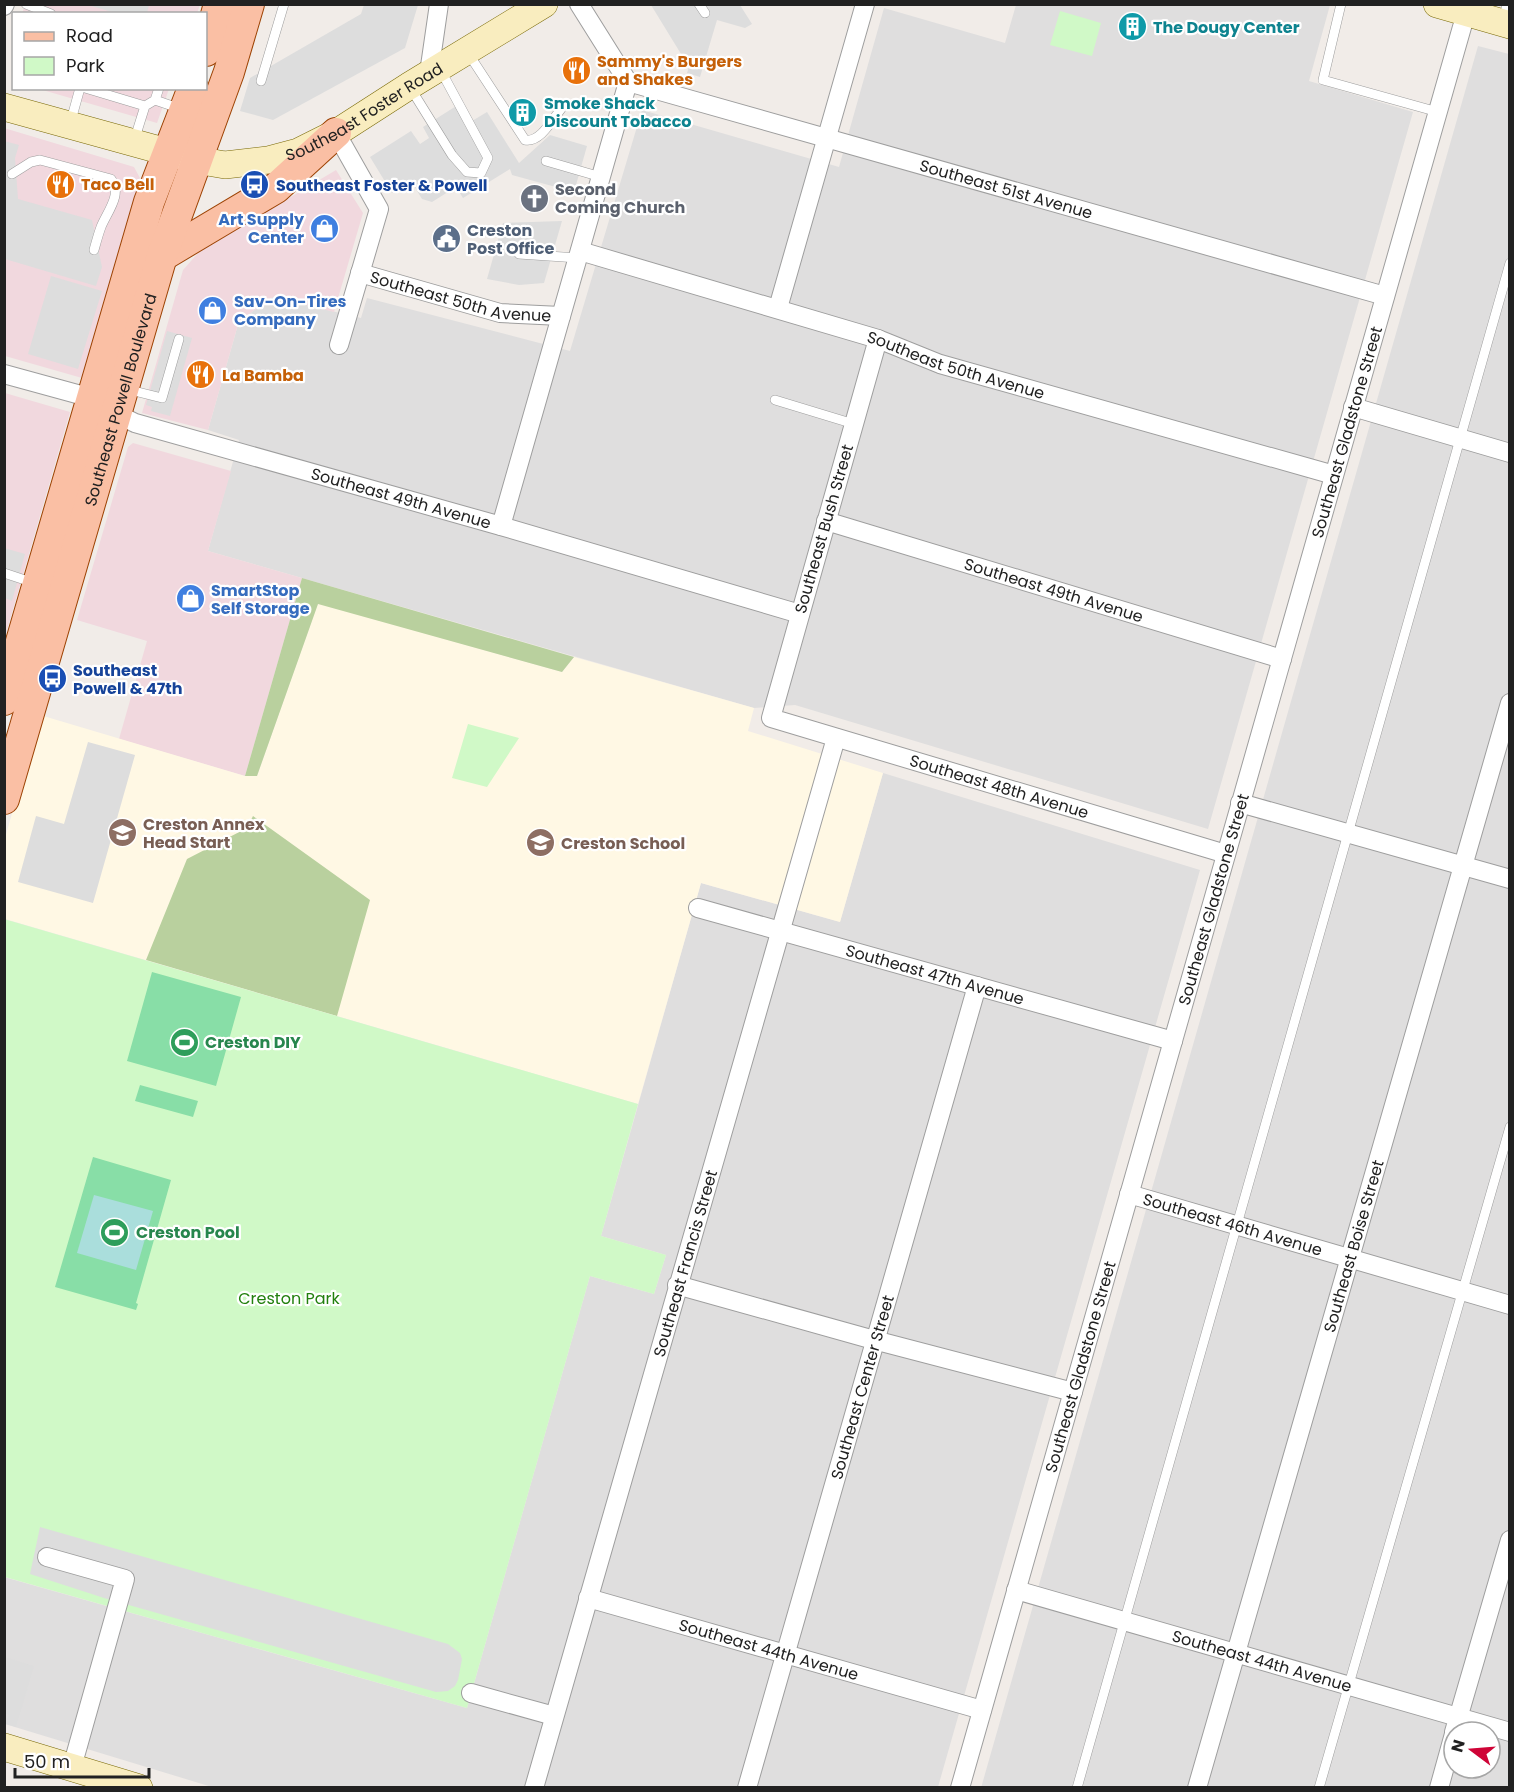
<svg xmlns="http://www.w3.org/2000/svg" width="1514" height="1792" font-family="Poppins,sans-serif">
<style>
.residential{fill:#dfdede;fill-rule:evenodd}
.commercial{fill:#f1d8de}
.education{fill:#fff8e4}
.forest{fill:#b9d09e}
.park{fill:#d0f9c7}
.pitch{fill:#88dea7}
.parking{fill:#ddd}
.water{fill:#aadedc}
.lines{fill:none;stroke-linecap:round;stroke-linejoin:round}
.lane-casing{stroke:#9e9e9e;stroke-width:10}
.street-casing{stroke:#9e9e9e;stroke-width:20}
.secondary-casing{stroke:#796907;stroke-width:28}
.primary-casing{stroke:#9c4203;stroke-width:32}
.lane{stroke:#fff;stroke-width:9}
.street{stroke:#fff;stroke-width:18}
.secondary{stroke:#f9edbf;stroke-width:27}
.primary{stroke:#fabfa4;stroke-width:30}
.labels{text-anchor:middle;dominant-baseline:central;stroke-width:4.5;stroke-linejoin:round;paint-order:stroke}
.culture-label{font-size:16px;font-weight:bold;fill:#0d838f;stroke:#fff;text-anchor:start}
.food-label{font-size:16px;font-weight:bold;fill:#c56008;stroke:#fff;text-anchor:start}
.street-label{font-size:16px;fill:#212121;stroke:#fff}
.transit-label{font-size:16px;font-weight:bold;fill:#164399;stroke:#fff;text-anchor:start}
.worship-label{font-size:16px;font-weight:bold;fill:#5b616d;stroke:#fff;text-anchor:start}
.shop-label{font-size:16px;font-weight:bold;fill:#366cbe;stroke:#fff;text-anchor:start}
.service-label{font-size:16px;font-weight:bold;fill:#4e5e75;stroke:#fff;text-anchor:start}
.education-label{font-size:16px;font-weight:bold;fill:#785e54;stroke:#fff;text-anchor:start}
.leisure-label{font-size:16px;font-weight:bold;fill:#27864d;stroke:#fff;text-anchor:start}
.park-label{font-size:16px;fill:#22800e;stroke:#fff}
</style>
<rect width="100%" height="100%" fill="#f1ece8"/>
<path class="residential" d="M 1016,5 L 1330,5 L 1309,81 L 1413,112 L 1208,829 L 795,705 L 754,708 L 208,551 L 239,440 L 208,430 L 239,321 L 273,297 L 361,318 L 367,298 L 570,351 L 642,110 L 839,167 L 884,8 L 1005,43 Z
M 1478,46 L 1509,54 L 1509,1787 L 981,1788 ZM 1454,1732 L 1490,1732 L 1490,1768 L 1454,1768 Z
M 883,773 L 1200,870 L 938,1787 L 212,1787 L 5,1724 L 4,1577 L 467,1708 L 590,1276 L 654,1294 L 666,1255 L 601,1236 L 701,883 L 840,922 Z"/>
<path class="commercial" d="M 25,5 L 200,5 L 197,13 L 22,14 Z
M 39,89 L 169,89 L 157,123 Z
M 4,128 L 134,167 L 140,178 L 82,378 L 5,356 Z
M 336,170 L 363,213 L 334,312 L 273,297 L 239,321 L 208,430 L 142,413 L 183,270 L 199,252 Z
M 5,393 L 70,412 L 5,637 Z
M 133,443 L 231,471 L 208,551 L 302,578 L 245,776 L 119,739 L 147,641 L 77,620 L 128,447 Z"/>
<path class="education" d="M 318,603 L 562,672 L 574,657 L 754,708 L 748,731 L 883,773 L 840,922 L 701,883 L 638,1104 L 5,919 L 5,838 L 40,715 L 245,776 L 257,776 Z"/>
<path class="forest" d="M 302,578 L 574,657 L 562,672 L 318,604 L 257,776 L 245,776 Z
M 253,816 L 370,900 L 337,1016 L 146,960 L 187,859 L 247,828 Z"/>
<path class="park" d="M 1060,11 L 1101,23 L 1092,56 L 1050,45 Z
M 468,724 L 519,738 L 487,787 L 452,778 Z
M 4,919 L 638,1104 L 601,1236 L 666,1255 L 654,1294 L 590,1276 L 467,1708 L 5,1577 Z"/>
<path class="pitch" d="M 152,972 L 241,997 L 216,1086 L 127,1061 Z
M 140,1085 L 198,1101 L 193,1117 L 135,1101 Z
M 93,1157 L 171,1180 L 136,1303 L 138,1304 L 136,1310 L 55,1287 Z"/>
<path class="parking" d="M 88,5 L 149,4 L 149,5 L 147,13 L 119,14 Z
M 364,5 L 418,5 L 405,48 L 273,120 L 240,111 L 250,78 L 361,14 Z
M 651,5 L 740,5 L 752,24 L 745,28 L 717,20 L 700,77 L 687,73 L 689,67 Z
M 461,103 L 472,121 L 487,112 L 519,163 L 550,135 L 587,146 L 574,192 L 512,175 L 510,169 L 463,198 L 456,187 L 432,202 L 422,199 L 411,181 L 392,193 L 370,157 L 411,131 L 420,144 L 429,138 L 423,127 Z
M 4,141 L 19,145 L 15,158 L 18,199 L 92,220 L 102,267 L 96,286 L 5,259 Z
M 562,221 L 544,283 L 519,285 L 487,279 L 503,223 Z
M 51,276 L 102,291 L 78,369 L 28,354 Z
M 167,331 L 192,338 L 170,416 L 151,411 L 152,407 L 146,405 Z
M 4,548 L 25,554 L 12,601 L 5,598 Z
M 88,742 L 135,755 L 93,903 L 18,882 L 36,816 L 64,824 Z
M 40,1527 L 448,1644 L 460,1653 L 462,1659 L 458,1680 L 455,1686 L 448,1691 L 436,1692 L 104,1598 L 30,1574 Z
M 5,1657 L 34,1666 L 16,1727 L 6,1724 L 9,1715 L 5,1713 Z"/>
<path class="water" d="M 94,1195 L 153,1211 L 136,1270 L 77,1253 Z"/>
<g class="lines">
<defs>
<path id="lane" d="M 26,4 L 51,14
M 699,4 L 705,13
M 1341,4 L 1323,80 L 1438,112
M 1503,21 L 1507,4
M 468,53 L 525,140 C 540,143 552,120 561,109
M 261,81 L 284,4
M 85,88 L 145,106
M 411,89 L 452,155 L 467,172 L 481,173 L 488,158 L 440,69
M 155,100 L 181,109
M 70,124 L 80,88
M 134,141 L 145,106 L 155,100 L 159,88
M 546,161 L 601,177
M 12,174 L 31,162 L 40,160 L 111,179 C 123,194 107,212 101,227 C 98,235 96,243 94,250
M 519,254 L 578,258
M 126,389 L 162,398 L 179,339
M 775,400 L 854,424
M 4,573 L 34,583
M 1077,1788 L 1510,263
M 1319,1788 L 1510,1127"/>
<g id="street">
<path d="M 4,6 L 5,4"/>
<path d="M 429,73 L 439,4"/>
<path id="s1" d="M 628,82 L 1385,296"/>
<path d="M 336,133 L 379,209 L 339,345"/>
<path id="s2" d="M 580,251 L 878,339 L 940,364 L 1334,475"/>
<path id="s3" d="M 360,273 L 500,313 L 561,316"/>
<path d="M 778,308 L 865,4"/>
<path id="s4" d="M 878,339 L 771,718 L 1226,854"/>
<path id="s5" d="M 4,374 L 77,394 L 135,423 L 501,526 L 800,614"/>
<path d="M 1353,407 L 1510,453"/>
<path id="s6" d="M 826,521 L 1282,659"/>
<path d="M 501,526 L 628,82 L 579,4"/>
<path d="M 1240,803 L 1510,879"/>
<path id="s7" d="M 698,908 L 1173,1041"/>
<path id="s8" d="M 1129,1194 L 1510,1305"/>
<path d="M 677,1285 L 874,1340 L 1073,1392"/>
<path d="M 47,1557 L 125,1579 L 72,1767"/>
<path id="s9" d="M 1016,1590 L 1510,1732"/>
<path id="s10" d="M 588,1598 L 982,1710"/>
<path d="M 471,1693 L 554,1716"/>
<path d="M 1454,1732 L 1510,1540"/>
<path id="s11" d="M 534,1788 L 836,738"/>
<path id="s12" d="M 747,1788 L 977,986"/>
<path id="s13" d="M 960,1788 L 1466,13"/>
<path id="s14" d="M 1197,1788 L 1510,703"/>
<path d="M 1439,1788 L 1454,1734"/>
</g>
<g id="secondary">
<path d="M 1437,4 L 1510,25"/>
<path id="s15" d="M 4,107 L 196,160 L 225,165 L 268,160 L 298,152 L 336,133 L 409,86 L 544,4"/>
<path d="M 4,1747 L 139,1788"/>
</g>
<g id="primary">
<path d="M 206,51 L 219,4"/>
<path d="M 162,256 L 276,188 L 336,133"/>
<path d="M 4,700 L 149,202 L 193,88"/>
<path id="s16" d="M 4,799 L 162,256 L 229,72 L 249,4"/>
</g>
</defs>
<use href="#lane" class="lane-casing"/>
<use href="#street" class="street-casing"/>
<use href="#secondary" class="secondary-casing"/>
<use href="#primary" class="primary-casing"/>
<use href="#lane" class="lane"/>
<use href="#street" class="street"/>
<use href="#secondary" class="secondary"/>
<use href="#primary" class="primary"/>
</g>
<defs>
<symbol id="building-disc" viewBox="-11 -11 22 22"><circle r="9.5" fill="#0f9aa8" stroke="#fff"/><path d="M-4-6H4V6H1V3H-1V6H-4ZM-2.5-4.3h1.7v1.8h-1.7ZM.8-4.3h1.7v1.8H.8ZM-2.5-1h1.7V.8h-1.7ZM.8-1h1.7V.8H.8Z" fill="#fff"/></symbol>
<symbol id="restaurant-disc" viewBox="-11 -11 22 22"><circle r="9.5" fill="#e8710a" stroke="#fff"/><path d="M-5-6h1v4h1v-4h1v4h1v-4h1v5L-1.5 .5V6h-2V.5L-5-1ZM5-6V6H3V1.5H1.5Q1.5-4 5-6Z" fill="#fff"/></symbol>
<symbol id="bus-disc" viewBox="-11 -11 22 22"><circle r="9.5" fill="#1a4fb4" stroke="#fff"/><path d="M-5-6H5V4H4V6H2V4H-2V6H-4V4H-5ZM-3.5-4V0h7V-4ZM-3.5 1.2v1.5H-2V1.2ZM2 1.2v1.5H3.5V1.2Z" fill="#fff"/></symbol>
<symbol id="church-disc" viewBox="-11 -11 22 22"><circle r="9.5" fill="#6b7280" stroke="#fff"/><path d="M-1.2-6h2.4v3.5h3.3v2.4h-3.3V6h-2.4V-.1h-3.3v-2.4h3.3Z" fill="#fff"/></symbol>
<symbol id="shop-disc" viewBox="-11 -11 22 22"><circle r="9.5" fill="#3f7fe0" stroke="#fff"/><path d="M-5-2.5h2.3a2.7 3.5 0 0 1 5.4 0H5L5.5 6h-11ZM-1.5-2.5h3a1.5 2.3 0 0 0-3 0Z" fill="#fff"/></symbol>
<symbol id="civic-disc" viewBox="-11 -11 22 22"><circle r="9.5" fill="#5c6f8a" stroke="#fff"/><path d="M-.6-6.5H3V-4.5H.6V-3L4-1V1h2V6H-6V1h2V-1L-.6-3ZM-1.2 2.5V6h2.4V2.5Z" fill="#fff"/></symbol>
<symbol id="school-disc" viewBox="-11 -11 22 22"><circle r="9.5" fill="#8d6e63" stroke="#fff"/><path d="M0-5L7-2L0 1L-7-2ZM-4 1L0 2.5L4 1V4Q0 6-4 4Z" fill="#fff"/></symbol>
<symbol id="stadium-disc" viewBox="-11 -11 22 22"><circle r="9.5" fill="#2e9e5b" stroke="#fff"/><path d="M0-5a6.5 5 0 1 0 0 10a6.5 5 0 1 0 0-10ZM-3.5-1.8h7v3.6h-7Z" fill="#fff"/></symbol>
</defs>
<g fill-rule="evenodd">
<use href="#building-disc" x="1116" y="10" width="33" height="33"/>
<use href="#restaurant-disc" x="560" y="54" width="33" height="33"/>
<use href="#building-disc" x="506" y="96" width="33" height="33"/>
<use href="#restaurant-disc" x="44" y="168" width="33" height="33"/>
<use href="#bus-disc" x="238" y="168" width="33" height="33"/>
<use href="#church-disc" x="518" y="182" width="33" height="33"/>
<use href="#shop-disc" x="308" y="212" width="33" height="33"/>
<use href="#civic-disc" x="430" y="222" width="33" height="33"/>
<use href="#shop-disc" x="196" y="294" width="33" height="33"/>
<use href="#restaurant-disc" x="184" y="358" width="33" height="33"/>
<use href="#shop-disc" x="174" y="582" width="33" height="33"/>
<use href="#bus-disc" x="36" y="662" width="33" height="33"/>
<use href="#school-disc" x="106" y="816" width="33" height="33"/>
<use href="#school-disc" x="524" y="826" width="33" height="33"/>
<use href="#stadium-disc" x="168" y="1026" width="33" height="33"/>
<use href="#stadium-disc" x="98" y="1216" width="33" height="33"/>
</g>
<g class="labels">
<g class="culture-label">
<text x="1153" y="27">The Dougy Center</text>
<text x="544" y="103">Smoke Shack<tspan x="544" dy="18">Discount Tobacco</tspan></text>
</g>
<g class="food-label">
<text x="597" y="61">Sammy's Burgers<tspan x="597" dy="18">and Shakes</tspan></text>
<text x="81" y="184">Taco Bell</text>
<text x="222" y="375">La Bamba</text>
</g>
<g class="street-label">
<text stroke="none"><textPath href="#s15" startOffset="380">Southeast Foster Road</textPath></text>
<text stroke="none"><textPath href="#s1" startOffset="393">Southeast 51st Avenue</textPath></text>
<text stroke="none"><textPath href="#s3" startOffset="104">Southeast 50th Avenue</textPath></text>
<text stroke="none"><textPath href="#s2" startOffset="393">Southeast 50th Avenue</textPath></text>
<text stroke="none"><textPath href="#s16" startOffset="416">Southeast Powell Boulevard</textPath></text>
<text stroke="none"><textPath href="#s13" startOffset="1410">Southeast Gladstone Street</textPath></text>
<text stroke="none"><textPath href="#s5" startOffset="417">Southeast 49th Avenue</textPath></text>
<text transform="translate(824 529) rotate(-74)">Southeast Bush Street</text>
<text stroke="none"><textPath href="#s6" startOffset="238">Southeast 49th Avenue</textPath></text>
<text stroke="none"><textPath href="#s4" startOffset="632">Southeast 48th Avenue</textPath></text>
<text stroke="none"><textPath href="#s13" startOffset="924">Southeast Gladstone Street</textPath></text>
<text stroke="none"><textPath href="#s7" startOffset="246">Southeast 47th Avenue</textPath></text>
<text stroke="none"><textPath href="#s8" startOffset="108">Southeast 46th Avenue</textPath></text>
<text stroke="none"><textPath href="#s14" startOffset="564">Southeast Boise Street</textPath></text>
<text stroke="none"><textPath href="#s11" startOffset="546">Southeast Francis Street</textPath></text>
<text stroke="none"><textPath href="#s13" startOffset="438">Southeast Gladstone Street</textPath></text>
<text stroke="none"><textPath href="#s12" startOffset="417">Southeast Center Street</textPath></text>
<text stroke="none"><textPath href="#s10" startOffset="188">Southeast 44th Avenue</textPath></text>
<text stroke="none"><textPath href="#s9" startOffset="256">Southeast 44th Avenue</textPath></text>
</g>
<g class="transit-label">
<text x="276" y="185">Southeast Foster &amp; Powell</text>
<text x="73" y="670">Southeast<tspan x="73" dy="18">Powell &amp; 47th</tspan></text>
</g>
<g class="worship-label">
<text x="555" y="189">Second<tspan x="555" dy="18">Coming Church</tspan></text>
</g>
<g class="shop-label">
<text x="304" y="219" text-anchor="end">Art Supply<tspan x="304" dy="18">Center</tspan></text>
<text x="234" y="301">Sav-On-Tires<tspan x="234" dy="18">Company</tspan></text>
<text x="211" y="590">SmartStop<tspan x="211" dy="18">Self Storage</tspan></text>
</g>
<g class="service-label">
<text x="467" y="230">Creston<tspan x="467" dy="18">Post Office</tspan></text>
</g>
<g class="education-label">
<text x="143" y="824">Creston Annex<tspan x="143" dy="18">Head Start</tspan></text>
<text x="561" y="843">Creston School</text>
</g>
<g class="leisure-label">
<text x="205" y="1042">Creston DIY</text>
<text x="136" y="1232">Creston Pool</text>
</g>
<g class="park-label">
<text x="289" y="1298">Creston Park</text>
</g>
</g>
<rect width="1514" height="1792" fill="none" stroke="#212121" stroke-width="12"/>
<rect x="12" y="12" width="195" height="78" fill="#ffffff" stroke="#a6a6a6" stroke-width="1.5"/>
<rect x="24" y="32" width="30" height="9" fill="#fabfa4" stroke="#a6a6a6" stroke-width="1.5"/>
<text x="66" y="42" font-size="18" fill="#212121">Road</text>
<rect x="24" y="57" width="30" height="18" fill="#d0f9c7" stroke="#a6a6a6" stroke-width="1.5"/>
<text x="66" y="72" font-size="18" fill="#212121">Park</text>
<g transform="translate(1472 1750) rotate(286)"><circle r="28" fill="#ffffff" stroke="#a6a6a6" stroke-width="1.5"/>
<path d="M0-4.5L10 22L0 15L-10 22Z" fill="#cf0437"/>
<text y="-9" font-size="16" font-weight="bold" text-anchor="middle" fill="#212121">N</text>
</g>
<path d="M15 1768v9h134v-9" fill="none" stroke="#212121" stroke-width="3"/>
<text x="24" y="1768" font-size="18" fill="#212121" stroke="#ffffff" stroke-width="4.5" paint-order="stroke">50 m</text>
</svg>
